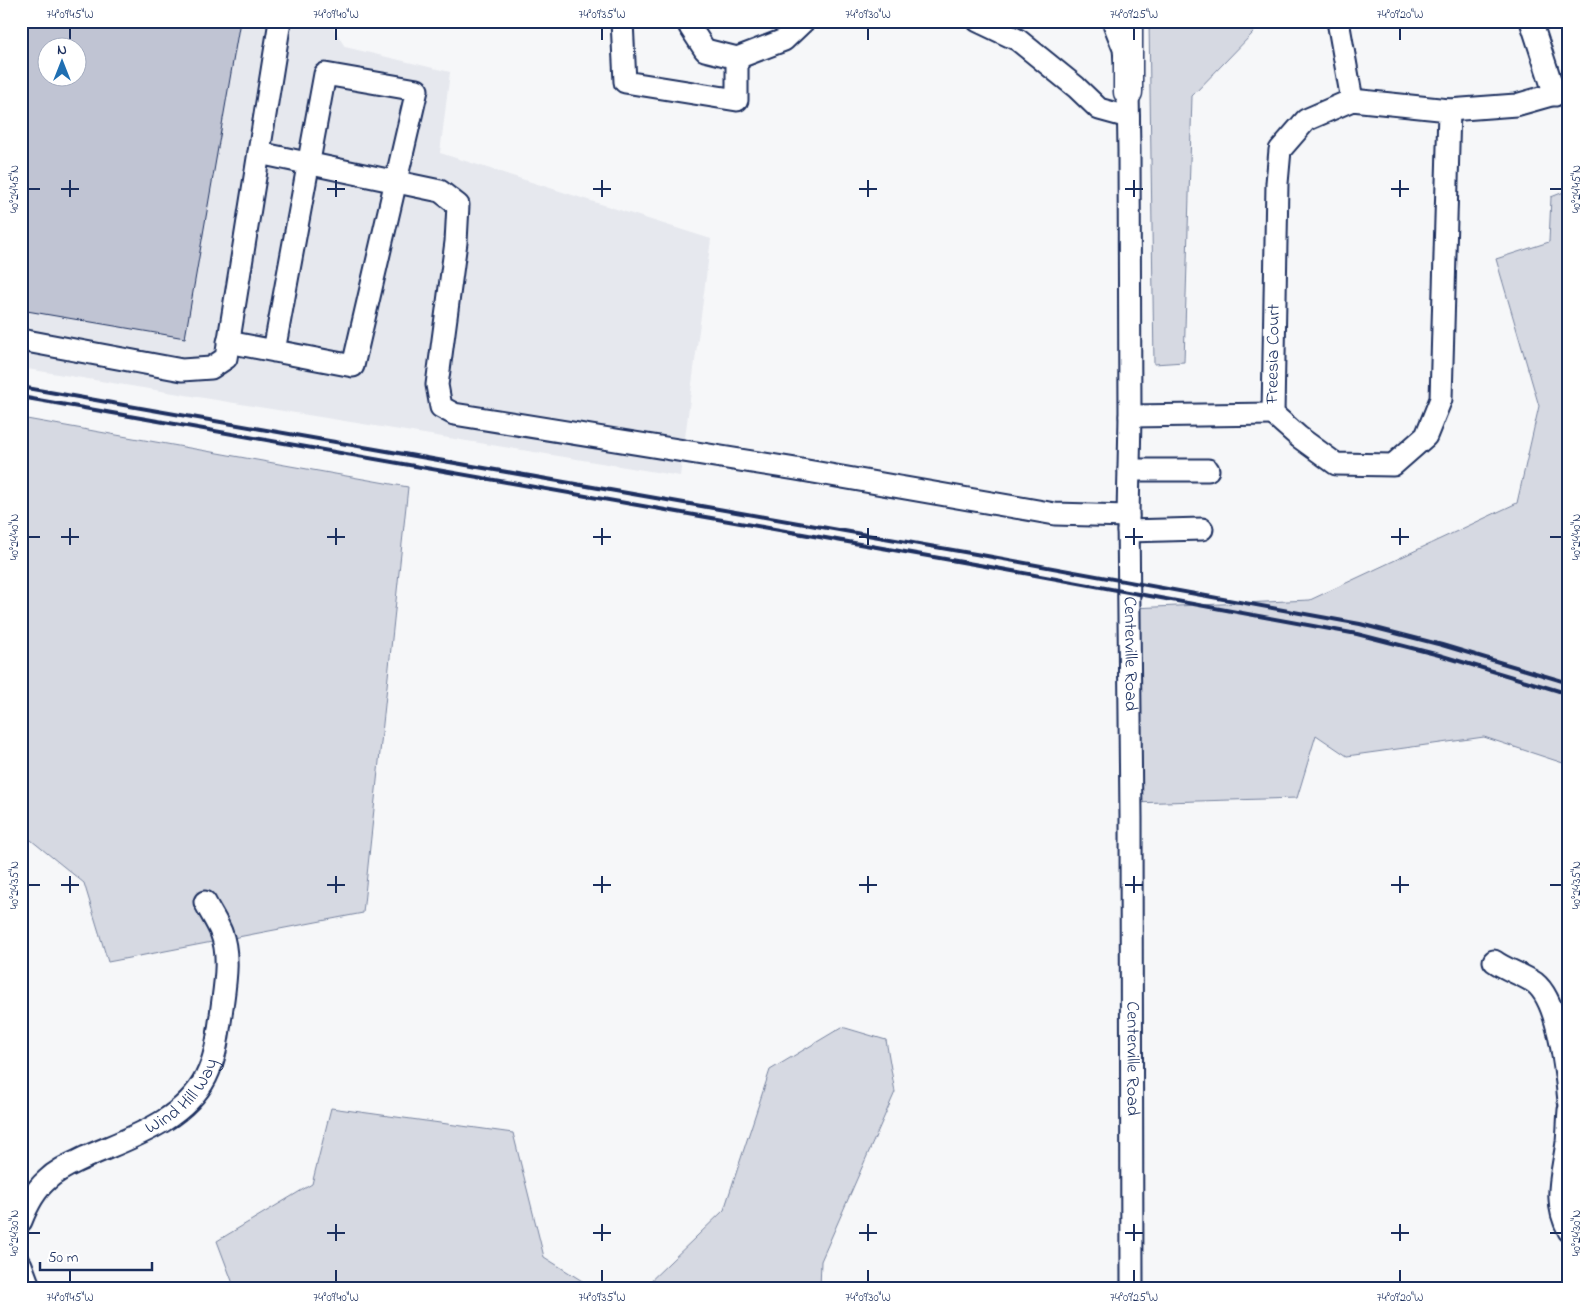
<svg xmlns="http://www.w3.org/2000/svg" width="1590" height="1310" font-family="'Indie Flower',sans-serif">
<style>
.built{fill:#e6e8ee;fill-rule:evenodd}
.green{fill:#d6d9e2;stroke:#7884a0}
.building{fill:#c0c4d3;stroke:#1b2f5e;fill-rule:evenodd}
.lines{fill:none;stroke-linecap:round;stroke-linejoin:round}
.minor-casing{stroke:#1b2f5e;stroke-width:25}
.highway-casing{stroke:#1b2f5e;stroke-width:31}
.minor{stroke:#fff;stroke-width:21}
.highway{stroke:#fff;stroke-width:28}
.rail{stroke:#1b2f5e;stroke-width:4}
.ticks{fill:none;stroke:#1b2f5e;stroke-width:2}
.labels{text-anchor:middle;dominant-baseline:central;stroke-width:4;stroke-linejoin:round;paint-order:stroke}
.street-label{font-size:18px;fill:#1b2f5e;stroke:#fff}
.neatline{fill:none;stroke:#1b2f5e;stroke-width:2}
.ticks-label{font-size:12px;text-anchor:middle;fill:#1b2f5e}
</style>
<rect width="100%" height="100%" fill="#f6f7f9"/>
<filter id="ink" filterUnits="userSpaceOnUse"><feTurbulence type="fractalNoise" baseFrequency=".02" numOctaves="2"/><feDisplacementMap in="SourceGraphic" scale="10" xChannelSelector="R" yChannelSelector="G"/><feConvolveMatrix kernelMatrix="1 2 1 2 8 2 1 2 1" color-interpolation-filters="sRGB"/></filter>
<g filter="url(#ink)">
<path class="built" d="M 21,21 L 329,21 L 345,47 L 450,72 L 440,153 L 711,239 L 680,476 L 21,368 ZM 48,48 L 78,48 L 78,78 L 48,78 Z"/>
<path class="green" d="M 1149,21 L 1253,21 L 1254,32 L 1192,96 L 1184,362 L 1154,364 Z
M 1569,190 L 1569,765 L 1484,737 L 1347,756 L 1316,735 L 1297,798 L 1132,803 L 1133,608 L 1310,600 L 1517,503 L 1539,406 L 1496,259 L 1549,242 L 1551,197 Z
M 21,418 L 408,487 L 363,913 L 108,962 L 84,883 L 21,832 Z
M 842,1027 L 886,1040 L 895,1092 L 821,1261 L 820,1289 L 642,1289 L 724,1210 L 770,1070 Z
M 331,1108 L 513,1133 L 544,1257 L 595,1289 L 235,1289 L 217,1241 L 312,1184 Z"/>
<path class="building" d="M 21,21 L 240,21 L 185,338 L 21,310 ZM 48,48 L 78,48 L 78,78 L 48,78 Z"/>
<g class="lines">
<defs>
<g id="minor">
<path d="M 622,21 L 625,82 L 737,100 L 737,58 L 705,50 L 690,27 L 691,21"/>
<path d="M 978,21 L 1018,40 L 1076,87 L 1099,109 L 1128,117"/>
<path id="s1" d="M 1113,21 L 1124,49 L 1128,92 L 1129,150 L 1130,416 L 1128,516 L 1131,817 L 1132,1289"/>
<path d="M 1338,21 L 1352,100"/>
<path d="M 1531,21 L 1555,95"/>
<path d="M 737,58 L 784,40 L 804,21"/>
<path d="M 1352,100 L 1449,110 L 1441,399 L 1426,436 L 1393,465 L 1336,464 L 1299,437 L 1273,414 L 1277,183 L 1280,150 L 1306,120 Z"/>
<path d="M 1449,110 L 1516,105 L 1569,90"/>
<path d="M 259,153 L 440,191 L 458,205 L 456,242 L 437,385 L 441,407 L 454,414 L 796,469 L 1055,514 L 1128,516"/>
<path d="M 21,340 L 182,370 L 211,368 L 226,358 L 280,21"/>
<path d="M 228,342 L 353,366 L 417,90 L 325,74 L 274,351"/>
<path d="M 1130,416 L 1273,414"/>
<path d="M 1129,470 L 1208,470"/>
<path d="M 1128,531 L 1202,529"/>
<path d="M 1494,961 C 1506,970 1522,974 1535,983 C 1559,1002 1566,1071 1569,1101"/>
<path d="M 1569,1110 C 1568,1121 1568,1131 1567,1142 C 1563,1174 1552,1200 1569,1231"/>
<path id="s2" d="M 21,1221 C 27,1206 34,1191 47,1180 C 58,1169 72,1164 86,1157 C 129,1138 183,1122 206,1077 C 216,1057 218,1036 221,1015 C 224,989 231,957 221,932 C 217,922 210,912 205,902"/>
<path d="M 21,1265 L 30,1289"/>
</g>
<path id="highway" d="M 1128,92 L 1128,21"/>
</defs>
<use href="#minor" class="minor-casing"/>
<use href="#highway" class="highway-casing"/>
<use href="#minor" class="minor"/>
<use href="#highway" class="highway"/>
<path class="rail" d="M 21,387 L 987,556 L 1360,624 L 1442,645 L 1569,683
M 21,397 L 985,566 L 1357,634 L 1439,655 L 1569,694"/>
</g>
</g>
<path class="ticks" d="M 70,28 L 70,40M 336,28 L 336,40M 602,28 L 602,40M 868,28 L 868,40M 1134,28 L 1134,40M 1400,28 L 1400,40M 70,180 L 70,197M 336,180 L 336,197M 602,180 L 602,197M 868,180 L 868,197M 1134,180 L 1134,197M 1400,180 L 1400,197M 28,189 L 40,189M 61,189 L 79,189M 327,189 L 345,189M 593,189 L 611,189M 859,189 L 877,189M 1125,189 L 1143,189M 1391,189 L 1409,189M 1550,189 L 1562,189M 70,528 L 70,545M 336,528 L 336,545M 602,528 L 602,545M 868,528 L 868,545M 1134,528 L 1134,545M 1400,528 L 1400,545M 28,537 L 40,537M 61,537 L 79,537M 327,537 L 345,537M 593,537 L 611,537M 859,537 L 877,537M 1125,537 L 1143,537M 1391,537 L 1409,537M 1550,537 L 1562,537M 70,876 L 70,893M 336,876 L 336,893M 602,876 L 602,893M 868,876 L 868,893M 1134,876 L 1134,893M 1400,876 L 1400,893M 28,885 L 40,885M 61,885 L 79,885M 327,885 L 345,885M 593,885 L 611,885M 859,885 L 877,885M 1125,885 L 1143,885M 1391,885 L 1409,885M 1550,885 L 1562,885M 336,1224 L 336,1241M 602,1224 L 602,1241M 868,1224 L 868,1241M 1134,1224 L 1134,1241M 1400,1224 L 1400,1241M 28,1233 L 40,1233M 327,1233 L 345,1233M 593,1233 L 611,1233M 859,1233 L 877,1233M 1125,1233 L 1143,1233M 1391,1233 L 1409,1233M 1550,1233 L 1562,1233M 70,1270 L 70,1282M 336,1270 L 336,1282M 602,1270 L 602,1282M 868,1270 L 868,1282M 1134,1270 L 1134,1282M 1400,1270 L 1400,1282"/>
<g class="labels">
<g class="street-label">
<text transform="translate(1274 354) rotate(-89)">Freesia Court</text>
<text stroke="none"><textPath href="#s1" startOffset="635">Centerville Road</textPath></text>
<text stroke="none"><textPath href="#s1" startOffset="1040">Centerville Road</textPath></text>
<text stroke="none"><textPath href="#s2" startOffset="211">Wind Hill Way</textPath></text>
</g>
</g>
<rect width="1590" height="1310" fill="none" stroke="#fff" stroke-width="55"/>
<g transform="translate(62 62)"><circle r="24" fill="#ffffff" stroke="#a4acbf"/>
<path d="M0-4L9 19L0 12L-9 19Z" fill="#1f6fb2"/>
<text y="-8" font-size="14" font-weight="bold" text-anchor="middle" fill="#1b2f5e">N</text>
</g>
<path d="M40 1262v8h112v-8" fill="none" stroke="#1b2f5e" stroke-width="2.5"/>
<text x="48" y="1262" font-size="15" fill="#1b2f5e" stroke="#ffffff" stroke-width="4" paint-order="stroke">50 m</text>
<rect x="28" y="28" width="1534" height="1254" class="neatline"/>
<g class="ticks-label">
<text x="70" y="18">74°09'45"W</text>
<text x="336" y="18">74°09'40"W</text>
<text x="602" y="18">74°09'35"W</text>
<text x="868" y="18">74°09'30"W</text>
<text x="1134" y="18">74°09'25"W</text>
<text x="1400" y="18">74°09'20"W</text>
<text transform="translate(14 189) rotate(-90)" y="4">40°24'45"N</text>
<text transform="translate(1576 189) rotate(-90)" y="4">40°24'45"N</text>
<text transform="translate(14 537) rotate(-90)" y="4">40°24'40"N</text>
<text transform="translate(1576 537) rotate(-90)" y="4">40°24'40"N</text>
<text transform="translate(14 885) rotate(-90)" y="4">40°24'35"N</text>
<text transform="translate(1576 885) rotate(-90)" y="4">40°24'35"N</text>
<text transform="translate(14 1233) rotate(-90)" y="4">40°24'30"N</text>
<text transform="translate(1576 1233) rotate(-90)" y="4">40°24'30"N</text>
<text x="70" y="1301">74°09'45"W</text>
<text x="336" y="1301">74°09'40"W</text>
<text x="602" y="1301">74°09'35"W</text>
<text x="868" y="1301">74°09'30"W</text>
<text x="1134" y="1301">74°09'25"W</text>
<text x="1400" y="1301">74°09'20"W</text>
</g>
</svg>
